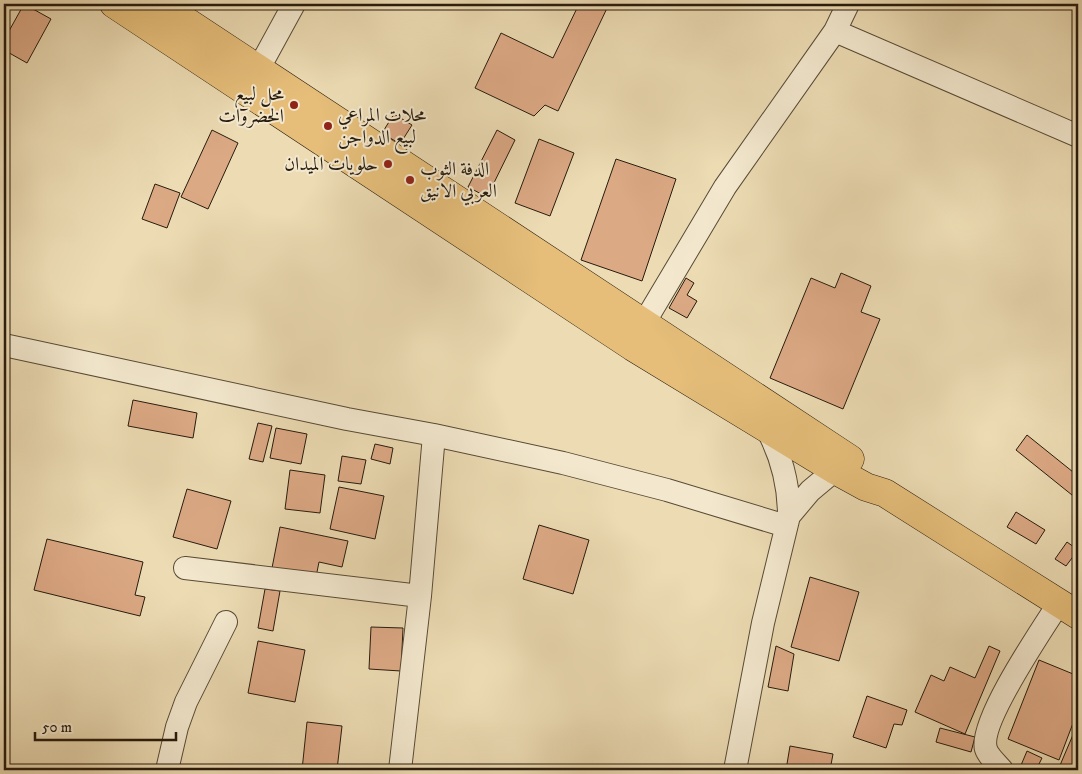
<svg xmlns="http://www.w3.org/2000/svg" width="1082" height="774" font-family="'IM FELL DW Pica',Amiri,serif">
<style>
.building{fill:#dca985;stroke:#271b0d}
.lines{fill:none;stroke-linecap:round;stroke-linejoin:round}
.minor-casing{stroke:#584b36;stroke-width:24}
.highway-casing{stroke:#271b0d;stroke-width:29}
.minor{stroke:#f3e8ce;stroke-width:22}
.highway{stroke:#e6be7a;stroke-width:28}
.poi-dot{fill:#8f2418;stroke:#f3e8ce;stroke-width:2}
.labels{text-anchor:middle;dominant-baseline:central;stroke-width:4;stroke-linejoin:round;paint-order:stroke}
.poi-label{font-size:19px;fill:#271b0d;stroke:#f3e8ce;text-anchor:end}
</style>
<rect width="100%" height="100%" fill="#ecdbb3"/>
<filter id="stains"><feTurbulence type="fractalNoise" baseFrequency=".004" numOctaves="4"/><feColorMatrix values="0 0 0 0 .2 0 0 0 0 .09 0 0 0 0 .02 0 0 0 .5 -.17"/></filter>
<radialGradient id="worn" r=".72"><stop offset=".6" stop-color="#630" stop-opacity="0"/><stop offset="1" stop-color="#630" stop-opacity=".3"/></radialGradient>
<path class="building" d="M 24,4 L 51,19 L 27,63 L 4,50 L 4,40 Z
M 579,4 L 609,4 L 558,111 L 545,105 L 534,116 L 475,88 L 501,33 L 553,58 Z
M 394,114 L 412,125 L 400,144 L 382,133 Z
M 212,130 L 238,143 L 208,209 L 181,197 Z
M 497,130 L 515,140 L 487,197 L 468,187 Z
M 539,139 L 574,153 L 550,216 L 515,203 Z
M 616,159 L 676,179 L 642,281 L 581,260 Z
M 155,184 L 180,193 L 167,228 L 142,219 Z
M 841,273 L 871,286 L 861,312 L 880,319 L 843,409 L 770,378 L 811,278 L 835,288 Z
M 686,278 L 694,283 L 687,295 L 697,301 L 687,318 L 669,308 Z
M 133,400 L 197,413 L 193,438 L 128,426 Z
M 258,423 L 272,426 L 263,462 L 249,459 Z
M 276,428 L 307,434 L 301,464 L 270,458 Z
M 1027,435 L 1078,476 L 1078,487 L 1072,495 L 1016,450 Z
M 375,444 L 393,448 L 390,464 L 371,459 Z
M 342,456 L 366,460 L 361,484 L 338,481 Z
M 290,470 L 325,475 L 320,513 L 285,509 Z
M 339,487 L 384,496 L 375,539 L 330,529 Z
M 187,489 L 231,501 L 217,549 L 173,537 Z
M 1016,512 L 1045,530 L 1036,544 L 1007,527 Z
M 539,525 L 589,540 L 573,594 L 523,579 Z
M 280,527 L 348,541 L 342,567 L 319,562 L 316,577 L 272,568 Z
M 47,539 L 143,562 L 135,595 L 145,597 L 140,616 L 34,590 Z
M 1067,542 L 1078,550 L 1066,566 L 1055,559 Z
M 810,577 L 859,592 L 839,661 L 791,647 Z
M 265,589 L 280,591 L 273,631 L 258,628 Z
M 371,627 L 403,628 L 401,671 L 369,669 Z
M 258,641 L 305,650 L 295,702 L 248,693 Z
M 776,646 L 794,654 L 788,691 L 768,687 Z
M 989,646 L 1000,651 L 965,734 L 915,712 L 931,675 L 944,681 L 950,667 L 975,678 Z
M 1039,660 L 1078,676 L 1078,710 L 1059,760 L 1008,739 Z
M 867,696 L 907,710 L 902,725 L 894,724 L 886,748 L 853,737 Z
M 307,722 L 342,726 L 337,770 L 302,770 Z
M 1078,723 L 1078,770 L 1058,770 Z
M 940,728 L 975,737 L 971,752 L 936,742 Z
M 790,746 L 833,754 L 830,770 L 786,770 Z
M 1027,751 L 1042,758 L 1036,770 L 1019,770 Z"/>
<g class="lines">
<defs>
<path id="minor" d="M 835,31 L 1078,136
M 259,68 L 294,4
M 637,338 L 644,323 L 725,187 L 835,31 L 848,4
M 4,345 L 347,419 L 434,435 L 563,463 L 667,490 L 786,526
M 789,516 L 810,491 L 835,470
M 185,568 L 420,596
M 167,770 L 177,727 L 186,702 L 226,622
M 400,770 L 420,596 L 434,435
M 735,770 L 763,623 L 789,516 C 789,485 782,457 767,429
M 1002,770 C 997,764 988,756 986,749 C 978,723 1043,628 1059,603"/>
<path id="highway" d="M 114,4 L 633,347 L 835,470 L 866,487 L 885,493 L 1078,615
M 160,4 L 850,459"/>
</defs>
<use href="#minor" class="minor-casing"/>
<use href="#highway" class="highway-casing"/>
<use href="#minor" class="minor"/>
<use href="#highway" class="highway"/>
</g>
<g class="poi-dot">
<circle cx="294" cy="105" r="5"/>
<circle cx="328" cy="126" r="5"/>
<circle cx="388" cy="164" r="5"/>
<circle cx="410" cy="180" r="5"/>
</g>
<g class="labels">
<g class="poi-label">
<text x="284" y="94">محل لبيع<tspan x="284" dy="22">الخضروات</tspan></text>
<text x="338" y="115" text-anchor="start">محلات المراعي<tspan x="338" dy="22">لبيع الدواجن</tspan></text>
<text x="378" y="164">حلويات الميدان</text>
<text x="420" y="169" text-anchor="start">الدفة الثوب<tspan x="420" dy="22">العربي الانيق</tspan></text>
</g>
</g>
<rect width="1082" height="774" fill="none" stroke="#ecdbb3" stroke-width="20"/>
<rect x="5" y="5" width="1072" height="764" fill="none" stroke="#271b0d" stroke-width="2.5"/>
<rect x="10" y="10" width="1062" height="754" fill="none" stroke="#271b0d"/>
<path d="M35 732v8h141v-8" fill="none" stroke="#271b0d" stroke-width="2.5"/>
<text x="42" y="732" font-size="15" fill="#271b0d" stroke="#f3e8ce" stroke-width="4" paint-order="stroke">50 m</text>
<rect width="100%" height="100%" filter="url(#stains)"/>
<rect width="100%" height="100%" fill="url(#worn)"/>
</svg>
